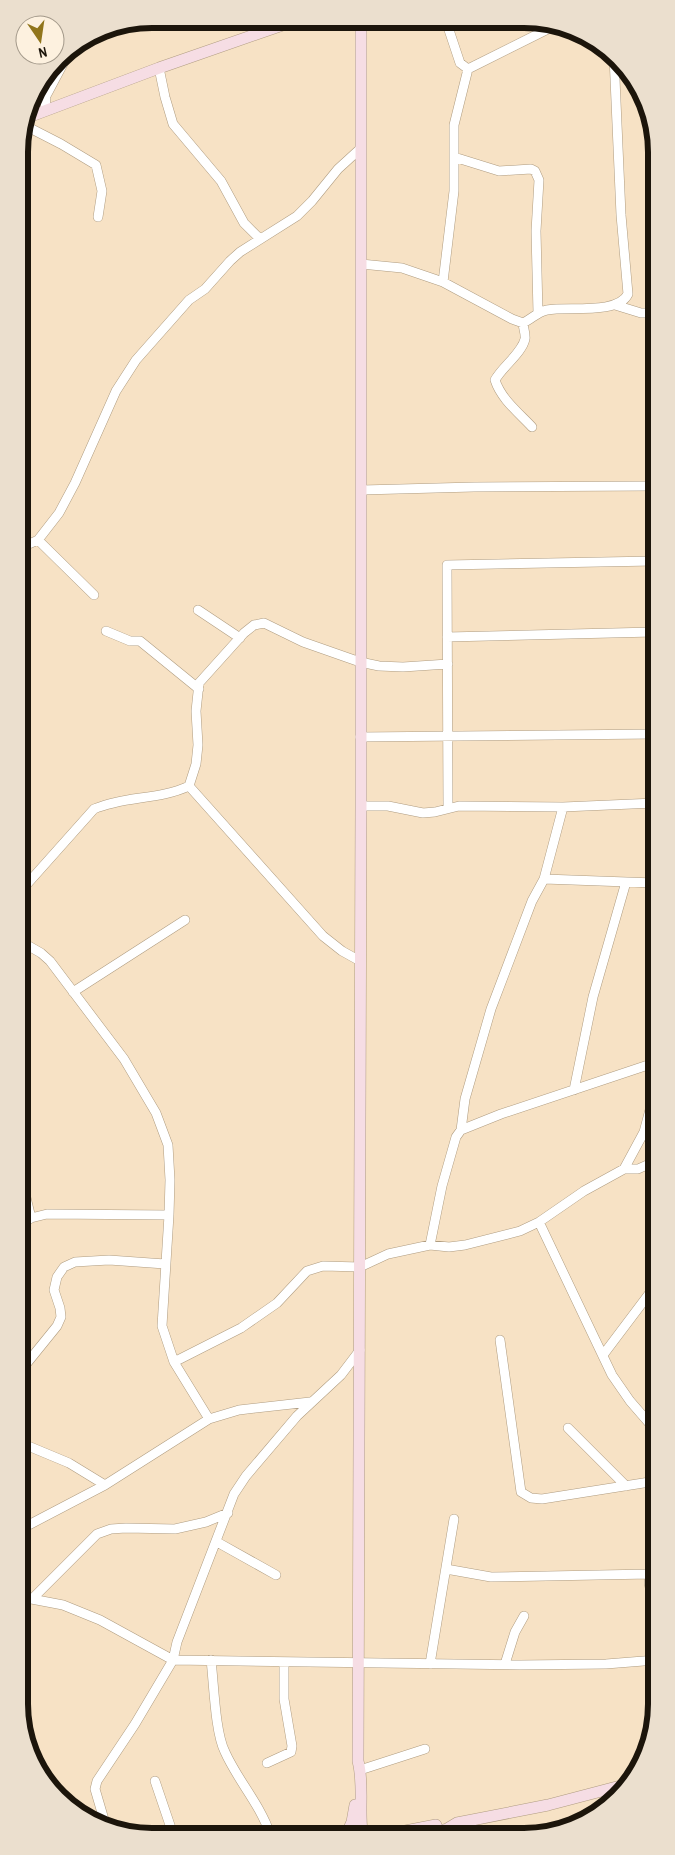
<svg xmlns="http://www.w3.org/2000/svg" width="675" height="1855" font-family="'Archivo Narrow',sans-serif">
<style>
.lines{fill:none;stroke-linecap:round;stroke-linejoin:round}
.street-casing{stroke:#af9c80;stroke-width:10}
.secondary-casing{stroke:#af9c80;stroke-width:12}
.street{stroke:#fff;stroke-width:9}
.secondary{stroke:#f6dde4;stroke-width:11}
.rim{fill:none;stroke:#1c150b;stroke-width:6}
</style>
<rect width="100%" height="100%" fill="#f7e2c5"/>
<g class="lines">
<defs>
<path id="street" d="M 446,21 L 460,63 L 468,69
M 159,68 L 165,97 L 173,124 L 221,181 L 244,223 L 260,239
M 45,110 L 46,96 L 72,47
M 24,125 L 61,144 L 96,165 L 102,191 L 98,217
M 454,157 L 499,171 L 531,169 L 535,171 L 539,180 L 536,231 L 538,313
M 361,264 L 402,268 L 443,282 L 512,319 L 523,323 C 532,319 537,312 547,310 C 567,306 618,315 628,294 L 621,215 L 614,56
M 443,282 L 454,191 L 454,125 L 468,69 L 556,25
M 615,305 L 641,313 L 654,313
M 523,323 C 523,327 526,335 525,339 C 522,353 502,367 495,380 C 501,399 519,413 532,427
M 362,490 L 474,487 L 654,486
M 38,540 L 94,595
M 20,548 L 38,540 L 59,513 L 75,483 L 116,391 L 136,360 L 189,300 L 205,289 L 230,261 L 240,252 L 297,216 L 312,201 L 338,169 L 361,148
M 198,610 L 240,638
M 106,631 L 130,641 L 140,641 L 199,689
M 447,637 L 654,632
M 360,737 L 655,734
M 189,786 L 323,936 L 342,951 L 360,961
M 361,806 L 388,806 L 423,813 L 435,812 L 459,806 L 563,807 L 655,803
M 448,808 L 447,565 L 654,561
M 544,879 L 655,883
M 20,892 L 94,809 C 124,796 159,800 189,786 L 196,764 L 198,745 L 196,711 L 199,683 L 244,633 L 254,625 L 264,623 L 303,642 L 360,662 L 379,666 L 403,667 L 448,664
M 20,941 L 41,953 L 50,961 L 124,1059 L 156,1113 L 168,1145 L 170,1180 L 169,1215 L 162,1326 L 174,1362 L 209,1419
M 73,992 L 185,920
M 574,1090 L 593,997 L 626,882
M 461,1130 L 465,1099 L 491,1009 L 532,901 L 544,879 L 563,807
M 624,1169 L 644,1132 L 655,1091
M 21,1177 L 31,1218
M 539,1222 L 584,1191 L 624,1169 L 638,1169 L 647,1165 L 655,1159
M 21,1225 L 31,1218 L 47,1214 L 169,1215
M 430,1245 L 442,1186 L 456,1137 L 461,1130 L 501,1114 L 648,1065 L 655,1068
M 500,1340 L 521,1492 L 531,1498 L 542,1499 L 656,1481
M 603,1355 L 655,1286
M 174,1362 L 241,1328 L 277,1303 L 307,1271 L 323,1266 L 360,1267 L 388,1254 L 430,1245 L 449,1247 L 465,1245 L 520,1231 L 539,1222 L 612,1375 L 630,1401 L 656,1431
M 23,1368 L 57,1326 L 61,1317 L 60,1308 L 54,1290 L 57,1277 L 64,1267 L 75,1262 L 109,1260 L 165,1264
M 568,1428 L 626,1486
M 21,1443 L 69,1463 L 105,1485
M 21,1529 L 105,1485 L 209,1419 L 239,1410 L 310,1402
M 217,1542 L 276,1575
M 446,1569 L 491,1577 L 650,1574
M 656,1570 C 643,1579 652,1593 656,1607
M 21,1597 L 63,1605 L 100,1620 L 173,1660 L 520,1665 L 606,1664 L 656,1660
M 33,1598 L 97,1534 L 111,1529 L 126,1528 L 175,1529 L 206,1522 L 228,1513
M 211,1660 C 214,1685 215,1732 225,1752 C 238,1781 260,1804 270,1834
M 430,1664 L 454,1519
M 505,1664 L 515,1632 L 524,1616
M 267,1763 L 291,1752 L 292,1746 L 284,1699 L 284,1662
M 360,1770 L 425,1749
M 155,1781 L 173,1834
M 105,1823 L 95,1789 L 97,1781 L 135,1724 L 173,1660 L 177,1642 L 234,1494 L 246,1476 L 297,1416 L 341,1375 L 360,1350"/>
<path id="secondary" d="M 361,20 L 361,806 L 358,1761 C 364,1784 359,1808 362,1832
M 26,118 L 159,68 L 297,20
M 347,1833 L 352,1822 L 355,1805
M 390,1834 L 436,1825
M 426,1834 L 447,1829 L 457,1823 L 548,1805 L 628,1784"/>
</defs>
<use href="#street" class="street-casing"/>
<use href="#secondary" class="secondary-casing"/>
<use href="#street" class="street"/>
<use href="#secondary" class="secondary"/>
</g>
<path d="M0 0H675V1855H0ZM152 28H524A124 124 0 0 1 648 152V1704A124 124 0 0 1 524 1828H152A124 124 0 0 1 28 1704V152A124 124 0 0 1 152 28Z" fill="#ebdfce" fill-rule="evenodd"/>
<path class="rim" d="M152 28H524A124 124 0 0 1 648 152V1704A124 124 0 0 1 524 1828H152A124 124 0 0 1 28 1704V152A124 124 0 0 1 152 28Z"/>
<g transform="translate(40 40) rotate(167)"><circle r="24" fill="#fdf1df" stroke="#a3998a"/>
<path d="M0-4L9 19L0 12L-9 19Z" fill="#91751b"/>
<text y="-8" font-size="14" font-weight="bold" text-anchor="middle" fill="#1c150b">N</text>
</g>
</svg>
